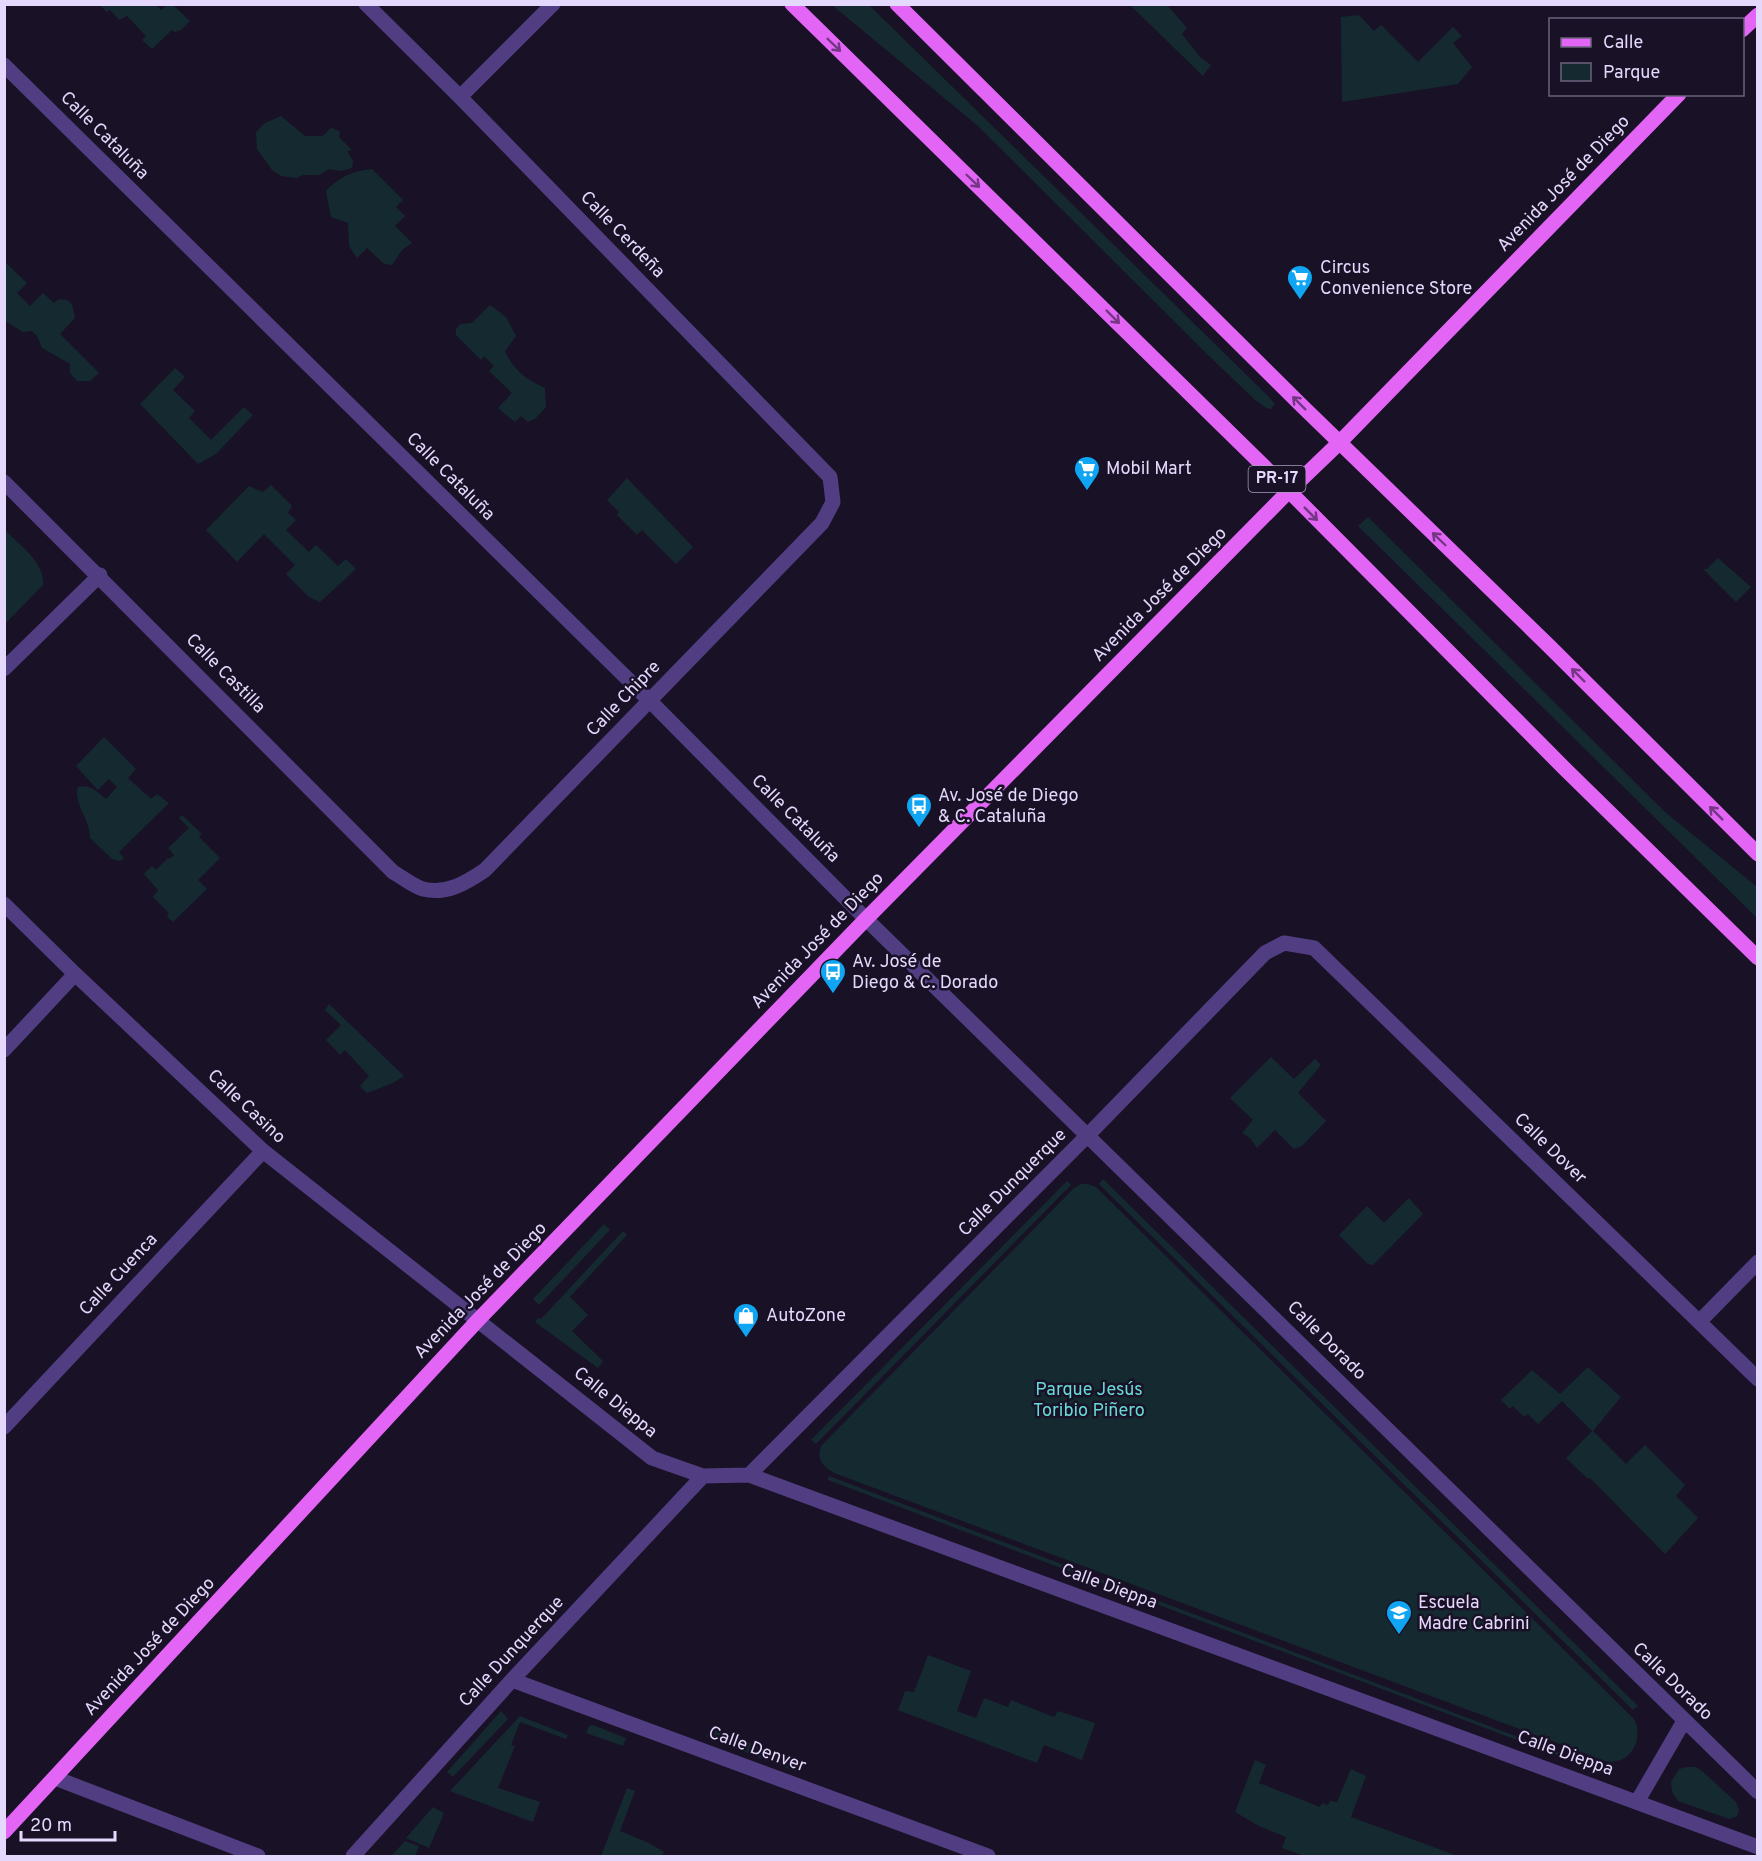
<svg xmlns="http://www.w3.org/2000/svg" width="1762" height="1861" font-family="Overpass,sans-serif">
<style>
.green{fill:#142a30}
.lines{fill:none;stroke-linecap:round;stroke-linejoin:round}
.minor{stroke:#513e82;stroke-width:15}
.major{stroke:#e365f6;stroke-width:15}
.oneway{stroke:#743784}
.labels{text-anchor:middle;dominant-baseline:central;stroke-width:5;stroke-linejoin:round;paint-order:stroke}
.shield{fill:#191126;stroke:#a89cbc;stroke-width:1.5}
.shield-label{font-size:16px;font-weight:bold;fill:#e5d8fd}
.street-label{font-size:18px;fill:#e5d8fd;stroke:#191126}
.poi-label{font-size:18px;fill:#e5d8fd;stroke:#191126;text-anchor:start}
.park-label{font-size:18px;fill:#67dad8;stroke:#191126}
</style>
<rect width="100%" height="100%" fill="#191126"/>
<path class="green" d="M 99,5 L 156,5 L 161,10 L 167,5 L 173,5 L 190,21 L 181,30 L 175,32 L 172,30 L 152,49 L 142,40 L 146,36 L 127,16 L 119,20 L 110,10 L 107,12 Z
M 832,5 L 869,5 L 1268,396 L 1275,404 L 1271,409 L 1266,408 L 1253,398 L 1207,354 L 978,126 Z
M 1130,5 L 1167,5 L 1187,28 L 1182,34 L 1200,57 L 1211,65 L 1203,76 Z
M 1359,15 L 1374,31 L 1381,25 L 1418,62 L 1453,27 L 1462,36 L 1453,43 L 1472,67 L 1458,84 L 1342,102 L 1341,17 Z
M 281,116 L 305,136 L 323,136 L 331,128 L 340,131 L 339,137 L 352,150 L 347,151 L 353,161 L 352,168 L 341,171 L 329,169 L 319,175 L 303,175 L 296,178 L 281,176 L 272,170 L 257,149 L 256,132 L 265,123 Z
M 372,169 L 403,200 L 396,207 L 405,216 L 395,226 L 412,243 L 402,250 L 392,265 L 384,264 L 367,248 L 357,258 L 349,246 L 348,223 L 331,217 L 326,191 C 338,177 353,171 372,169 Z
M 7,264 L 27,283 L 17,293 L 30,306 L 43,293 L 54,303 L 59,299 L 67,300 L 72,304 L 75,318 L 60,334 L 99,373 L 90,381 L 77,381 L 70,373 L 70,364 L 42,348 L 37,336 L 32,331 L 23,332 L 5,321 L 4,266 Z
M 490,305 L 506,317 L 516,336 L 505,351 C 513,370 527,380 545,388 L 546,407 L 535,419 L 528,422 L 521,416 L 515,422 L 498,408 L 512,393 L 489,371 L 494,366 L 484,356 L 481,360 L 456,335 L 456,329 L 460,324 L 472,323 Z
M 175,368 L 185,377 L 173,390 L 195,411 L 189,418 L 211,440 L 244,407 L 253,415 L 216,454 L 198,464 L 140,404 Z
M 627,478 L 693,547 L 676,564 L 642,530 L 637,535 L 617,515 L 619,512 L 607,500 Z
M 271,485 L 292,506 L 288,513 L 296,520 L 286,530 L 309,552 L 316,545 L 338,566 L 346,559 L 356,569 L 320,602 L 309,597 L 286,574 L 295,565 L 264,534 L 237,562 L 206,530 L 249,486 L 263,492 Z
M 1368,517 L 1664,811 L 1757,887 L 1757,918 L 1358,526 Z
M 5,530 C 19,545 45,562 43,585 L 5,624 Z
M 1718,558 L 1751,587 L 1736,602 L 1703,569 L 1707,569 Z
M 104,737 L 136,769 L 128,778 L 151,799 L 157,794 L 169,803 L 119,852 L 124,858 L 120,861 L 112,859 L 90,838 C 91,821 73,804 78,787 C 91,784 97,792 106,799 L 117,787 L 109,779 L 98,790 L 76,766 Z
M 182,815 L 202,834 L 199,837 L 220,858 L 198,880 L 207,889 L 173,922 L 167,916 L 169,913 L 153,897 L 158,890 L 144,874 L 152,866 L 156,870 L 168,858 L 169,859 L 174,855 L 168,848 L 189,828 L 179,818 Z
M 329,1004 L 404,1076 L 393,1083 L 367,1093 L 360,1086 L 369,1076 L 345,1050 L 340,1055 L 326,1040 L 341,1025 L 325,1010 Z
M 1271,1057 L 1294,1079 L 1315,1059 L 1321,1065 L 1298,1093 L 1326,1121 L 1302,1146 L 1294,1149 L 1275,1130 L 1257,1148 L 1250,1138 L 1242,1133 L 1253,1120 L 1230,1098 Z
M 1103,1179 L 1638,1706 L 1633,1710 L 1099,1184 Z
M 1067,1181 L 1071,1185 L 816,1444 L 811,1440 Z
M 1081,1184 L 1088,1184 L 1096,1187 L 1634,1719 C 1645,1740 1629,1767 1605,1761 L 834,1473 C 823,1466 816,1459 821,1446 L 1074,1188 Z
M 1409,1198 L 1423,1214 L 1373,1265 L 1368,1264 L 1339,1235 L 1367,1206 L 1384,1223 Z
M 604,1224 L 610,1230 L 539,1305 L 533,1299 Z
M 623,1231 L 627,1235 L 570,1297 L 588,1315 L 572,1331 L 603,1361 L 598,1368 L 535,1322 L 538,1318 L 541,1319 Z
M 1588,1367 L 1621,1397 L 1593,1431 L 1626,1464 L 1645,1445 L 1685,1485 L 1676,1496 L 1698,1518 L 1665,1554 L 1590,1478 L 1588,1479 L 1566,1458 L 1592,1431 L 1562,1401 L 1538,1424 L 1528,1414 L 1524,1417 L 1513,1406 L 1510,1409 L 1501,1400 L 1532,1370 L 1560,1394 Z
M 829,1476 L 1600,1768 L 1599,1771 L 828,1480 Z
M 928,1655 L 971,1671 L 957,1711 L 976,1718 L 984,1698 L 1008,1707 L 1011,1700 L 1054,1717 L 1058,1711 L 1095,1723 L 1082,1760 L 1044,1745 L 1037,1763 L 898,1710 L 905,1691 L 914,1692 Z
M 501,1711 L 508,1719 L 453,1777 L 447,1772 Z
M 520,1716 L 568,1735 L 566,1739 L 520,1722 L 511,1745 L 515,1746 L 498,1788 L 540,1802 L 533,1822 L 450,1791 Z
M 593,1725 L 626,1738 L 623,1746 L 586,1733 L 589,1726 Z
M 709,1728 L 800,1762 L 797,1772 L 706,1737 Z
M 1255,1760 L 1266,1765 L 1259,1783 L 1320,1807 L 1322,1803 L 1328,1805 L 1330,1801 L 1337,1802 L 1351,1769 L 1366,1776 L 1351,1817 L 1458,1856 L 1304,1856 L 1282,1848 L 1286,1837 L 1259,1826 L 1235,1812 Z
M 1687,1767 L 1696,1767 L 1702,1771 L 1736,1802 L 1739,1810 L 1737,1816 L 1729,1819 L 1678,1801 L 1672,1792 L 1671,1782 L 1679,1769 Z
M 627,1788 L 635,1791 L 620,1831 L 649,1843 L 664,1852 L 662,1856 L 601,1856 Z
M 433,1807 L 444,1813 L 429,1848 L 406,1838 Z
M 405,1841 L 419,1846 L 415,1856 L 391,1856 Z"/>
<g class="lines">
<path class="minor" d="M 4,65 L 650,701 L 866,919 L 1758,1792
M 460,97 L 553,4
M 4,482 L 393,872 C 402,877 413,886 423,889 C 446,895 466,883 485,870 L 822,523 L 833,502 L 830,477 L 460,97 L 366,4
M 4,669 L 100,575
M 4,904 L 75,974 L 263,1151 L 652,1458 L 703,1476 L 749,1475 L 1758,1847
M 4,1050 L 75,974
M 1700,1321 L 1758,1262
M 4,1427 L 263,1151
M 749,1475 L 1088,1135 L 1265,953 L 1284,943 L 1314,948 L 1758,1379
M 512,1680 L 988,1856
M 55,1778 L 258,1856
M 1637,1802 L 1684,1721
M 353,1856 L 512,1680 L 703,1476"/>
<path class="major" d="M 792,4 L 1289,491 L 1565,769 L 1758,958
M 897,4 L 1300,404 L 1549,646 L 1758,854
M 1742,30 L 1758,15
M 4,1832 L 479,1319 L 866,919 L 1289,491 L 1339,443 L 1679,94"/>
</g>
<defs><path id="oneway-shaft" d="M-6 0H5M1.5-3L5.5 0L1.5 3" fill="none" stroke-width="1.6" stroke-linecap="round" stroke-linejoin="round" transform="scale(1.5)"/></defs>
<g class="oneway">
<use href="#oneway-shaft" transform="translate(834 45) rotate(44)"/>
<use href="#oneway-shaft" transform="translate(973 181) rotate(44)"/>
<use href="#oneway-shaft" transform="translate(1113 317) rotate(45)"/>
<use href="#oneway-shaft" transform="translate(1299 403) rotate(-135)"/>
<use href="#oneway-shaft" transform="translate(1311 514) rotate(45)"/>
<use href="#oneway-shaft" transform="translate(1439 539) rotate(-136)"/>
<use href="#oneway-shaft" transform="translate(1578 675) rotate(-135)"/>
<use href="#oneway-shaft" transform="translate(1716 813) rotate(-135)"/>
</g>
<defs>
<symbol id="supermarket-pin" viewBox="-11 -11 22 30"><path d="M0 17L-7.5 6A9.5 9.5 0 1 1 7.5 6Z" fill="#0fa5f2" stroke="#191126"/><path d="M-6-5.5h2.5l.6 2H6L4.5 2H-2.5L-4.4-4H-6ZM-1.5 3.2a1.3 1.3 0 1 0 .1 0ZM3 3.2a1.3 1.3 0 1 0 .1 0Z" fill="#fff"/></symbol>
<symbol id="bus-pin" viewBox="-11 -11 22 30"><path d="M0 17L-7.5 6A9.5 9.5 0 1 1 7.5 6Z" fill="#0fa5f2" stroke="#191126"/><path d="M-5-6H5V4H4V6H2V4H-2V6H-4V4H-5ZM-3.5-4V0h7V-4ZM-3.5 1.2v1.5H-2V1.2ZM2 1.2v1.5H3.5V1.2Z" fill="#fff"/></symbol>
<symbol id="shop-pin" viewBox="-11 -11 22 30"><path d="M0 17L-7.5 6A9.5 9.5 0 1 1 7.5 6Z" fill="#0fa5f2" stroke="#191126"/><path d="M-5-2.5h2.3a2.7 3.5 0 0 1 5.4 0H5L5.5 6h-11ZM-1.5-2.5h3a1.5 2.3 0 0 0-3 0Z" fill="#fff"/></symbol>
<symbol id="school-pin" viewBox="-11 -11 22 30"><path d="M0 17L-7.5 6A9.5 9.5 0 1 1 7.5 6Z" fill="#0fa5f2" stroke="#191126"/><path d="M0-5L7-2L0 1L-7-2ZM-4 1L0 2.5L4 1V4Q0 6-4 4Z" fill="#fff"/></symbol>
</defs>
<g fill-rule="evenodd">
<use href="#supermarket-pin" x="1285" y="263" width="30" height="40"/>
<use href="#supermarket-pin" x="1072" y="454" width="30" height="40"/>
<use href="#bus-pin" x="904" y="791" width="30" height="40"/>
<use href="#bus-pin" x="818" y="957" width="30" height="40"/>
<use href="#shop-pin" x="731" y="1301" width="30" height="40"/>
<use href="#school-pin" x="1384" y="1598" width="30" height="40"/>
</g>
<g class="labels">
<rect class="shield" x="1248.5" y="466" width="57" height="26" rx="4.5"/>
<g class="shield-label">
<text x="1277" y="479">PR-17</text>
</g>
<g class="street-label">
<text transform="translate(104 136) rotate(45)">Calle Cataluña</text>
<text transform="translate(1564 184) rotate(-46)">Avenida José de Diego</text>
<text transform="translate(622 235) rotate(46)">Calle Cerdeña</text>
<text transform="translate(450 477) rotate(45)">Calle Cataluña</text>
<text transform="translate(1160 595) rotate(-45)">Avenida José de Diego</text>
<text transform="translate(225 674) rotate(45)">Calle Castilla</text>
<text transform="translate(624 699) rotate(-46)">Calle Chipre</text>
<text transform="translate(795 819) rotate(45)">Calle Cataluña</text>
<text transform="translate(818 941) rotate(-46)">Avenida José de Diego</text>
<text transform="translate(246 1107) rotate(43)">Calle Casino</text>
<text transform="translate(1550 1149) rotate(44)">Calle Dover</text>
<text transform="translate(1013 1183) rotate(-45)">Calle Dunquerque</text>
<text transform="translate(119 1275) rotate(-47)">Calle Cuenca</text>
<text transform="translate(481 1291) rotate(-46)">Avenida José de Diego</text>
<text transform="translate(1326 1341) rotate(45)">Calle Dorado</text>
<text transform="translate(615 1403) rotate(39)">Calle Dieppa</text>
<text transform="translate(1109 1587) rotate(20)">Calle Dieppa</text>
<text transform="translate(150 1647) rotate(-47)">Avenida José de Diego</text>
<text transform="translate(512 1652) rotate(-47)">Calle Dunquerque</text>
<text transform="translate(1672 1682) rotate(44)">Calle Dorado</text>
<text transform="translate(757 1750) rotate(20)">Calle Denver</text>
<text transform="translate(1565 1754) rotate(20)">Calle Dieppa</text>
</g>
<g class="poi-label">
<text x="1320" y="268">Circus<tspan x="1320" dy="21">Convenience Store</tspan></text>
<text x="1106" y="469">Mobil Mart</text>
<text x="938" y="796">Av. José de Diego<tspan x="938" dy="21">&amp; C. Cataluña</tspan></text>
<text x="852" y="962">Av. José de<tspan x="852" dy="21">Diego &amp; C. Dorado</tspan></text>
<text x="766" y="1316">AutoZone</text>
<text x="1418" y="1603">Escuela<tspan x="1418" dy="21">Madre Cabrini</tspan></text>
</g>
<g class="park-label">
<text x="1089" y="1390">Parque Jesús<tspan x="1089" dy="21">Toribio Piñero</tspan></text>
</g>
</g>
<rect width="1762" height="1861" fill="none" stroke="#e5d8fd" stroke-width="12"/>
<rect x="1549" y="18" width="195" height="78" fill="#191126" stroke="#6b617c" stroke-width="1.5"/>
<rect x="1561" y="38" width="30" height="9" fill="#e365f6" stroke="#6b617c" stroke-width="1.5"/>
<text x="1603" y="48" font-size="18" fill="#e5d8fd">Calle</text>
<rect x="1561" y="63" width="30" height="18" fill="#142a30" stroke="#6b617c" stroke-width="1.5"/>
<text x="1603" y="78" font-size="18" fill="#e5d8fd">Parque</text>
<path d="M21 1831v9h94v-9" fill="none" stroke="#e5d8fd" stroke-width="3"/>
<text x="30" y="1831" font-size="18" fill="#e5d8fd" stroke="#191126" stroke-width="4.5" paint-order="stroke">20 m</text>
</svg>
